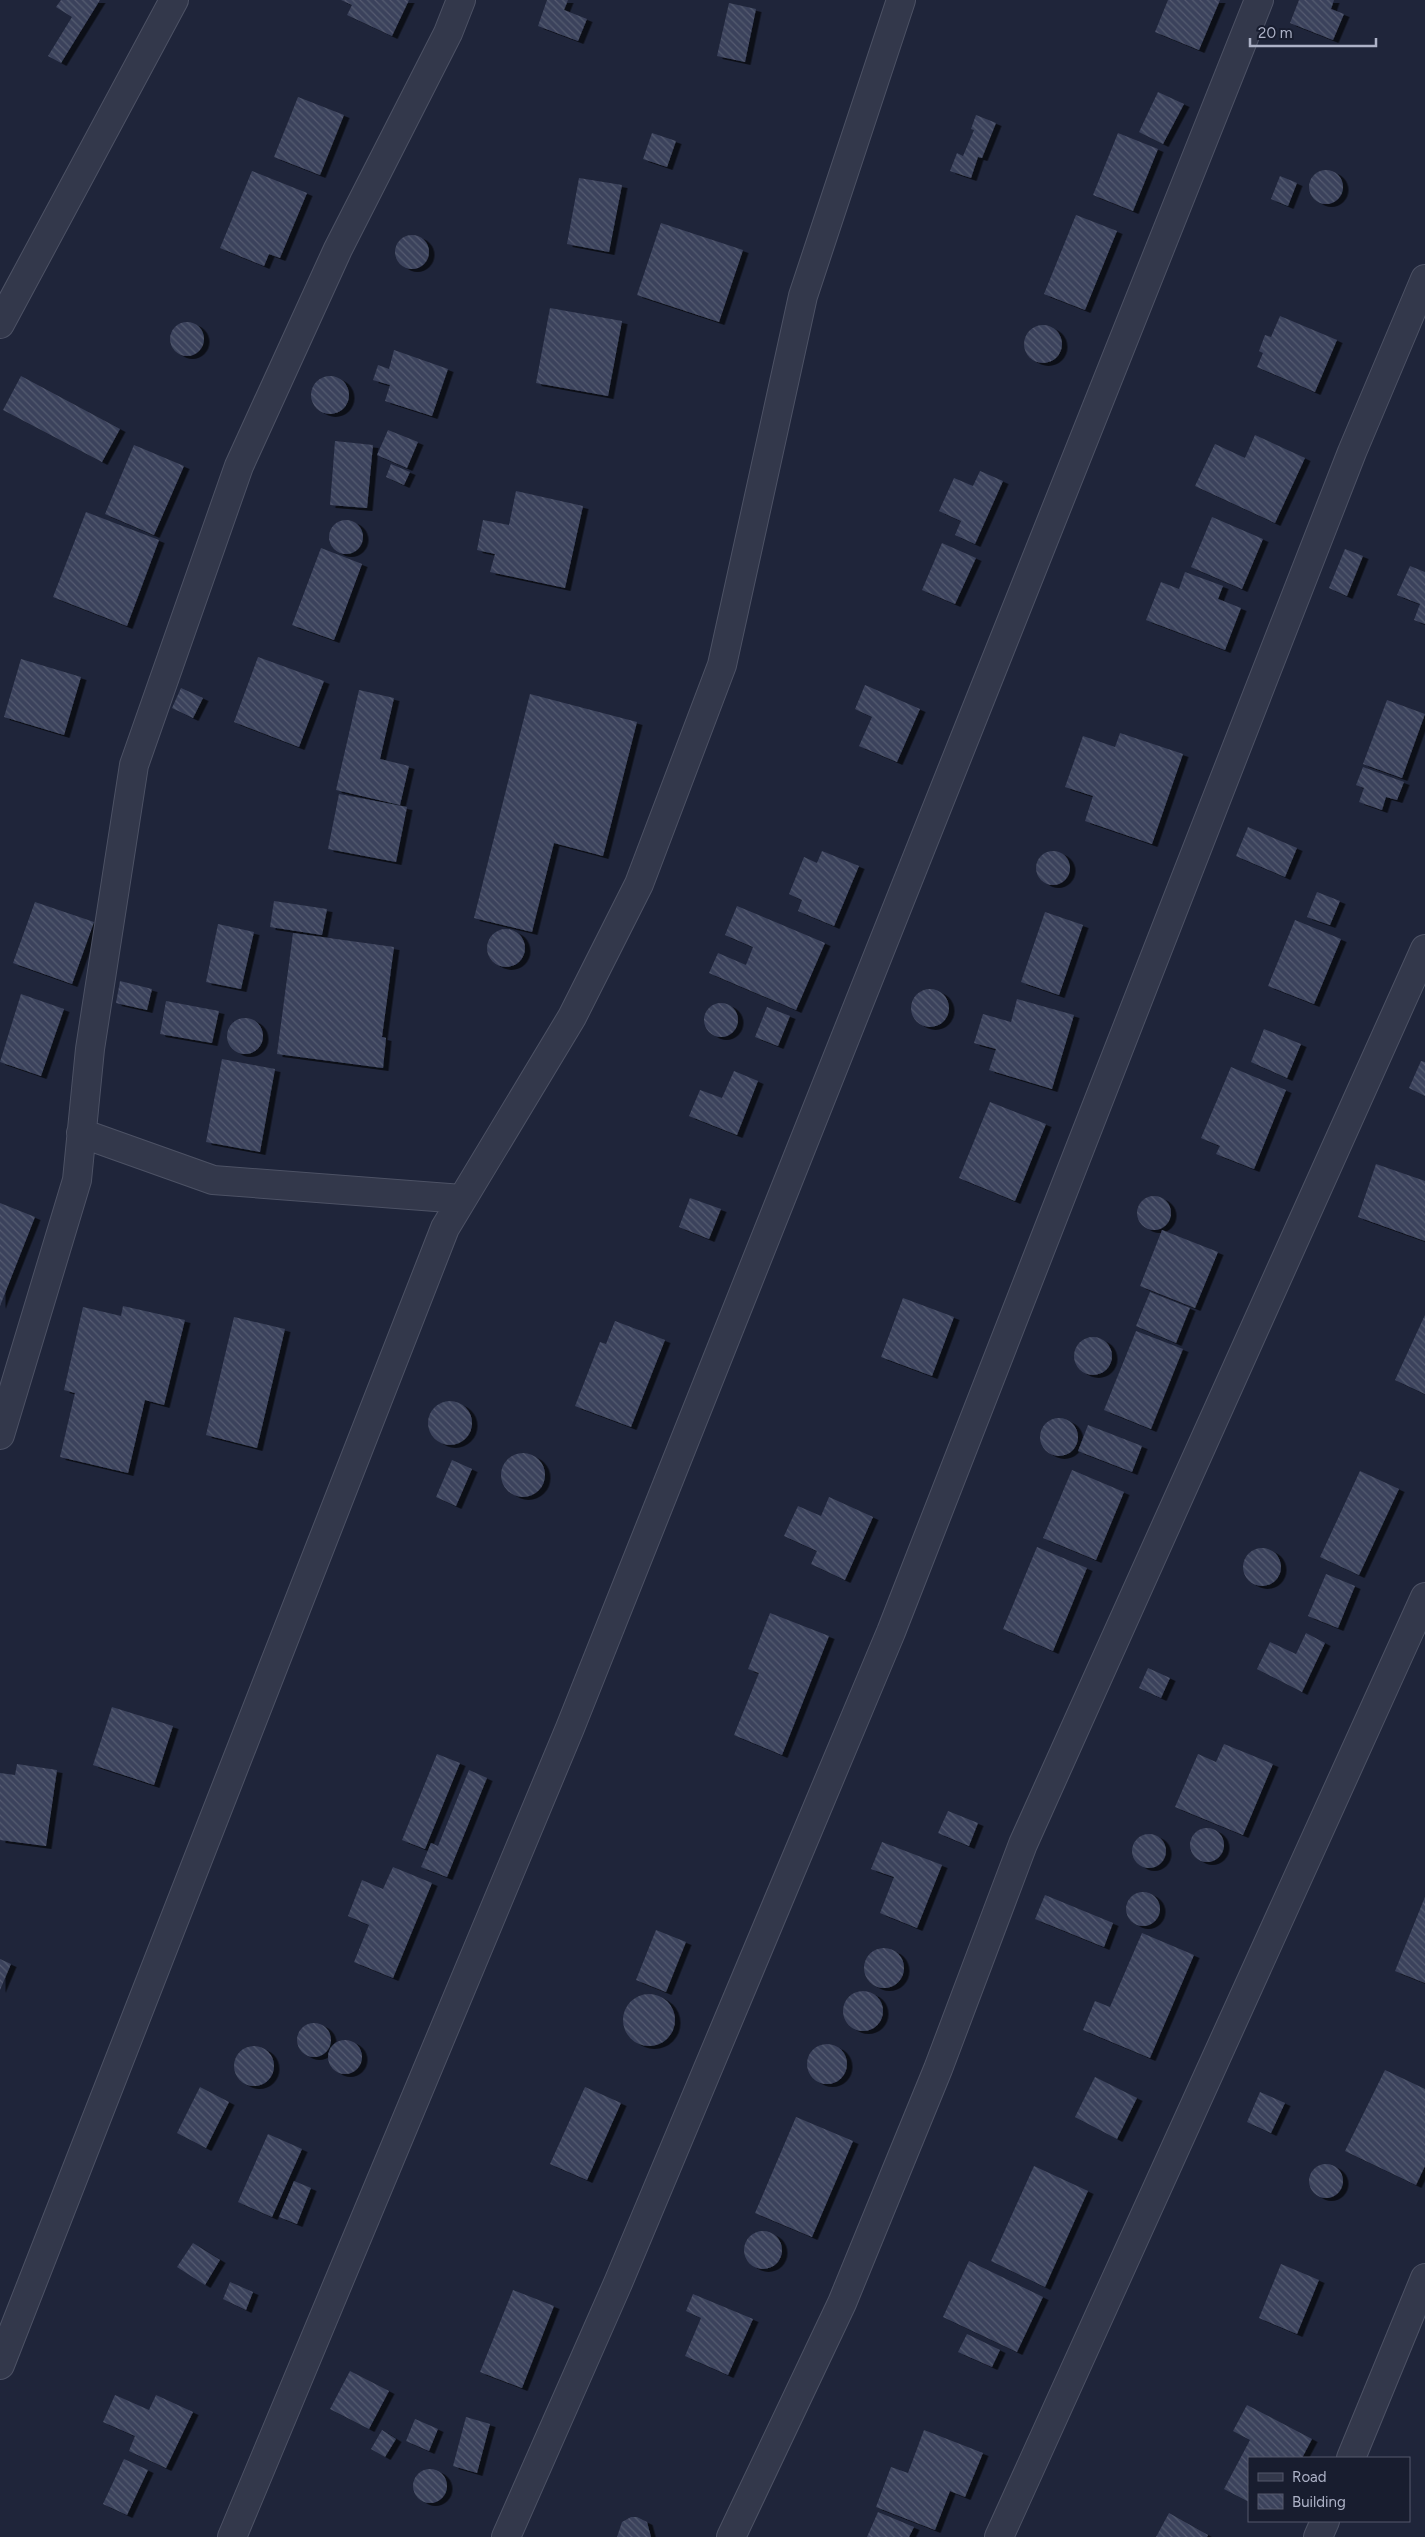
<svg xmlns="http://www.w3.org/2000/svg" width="1425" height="2537" font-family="Figtree,sans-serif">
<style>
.building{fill:url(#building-back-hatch);filter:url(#shadow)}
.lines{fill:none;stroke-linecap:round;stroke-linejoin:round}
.minor-casing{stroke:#4d5265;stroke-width:30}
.minor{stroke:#33384b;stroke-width:28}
</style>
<defs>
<pattern id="building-back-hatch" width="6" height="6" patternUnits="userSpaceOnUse" patternTransform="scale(1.25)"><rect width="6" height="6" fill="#3b425b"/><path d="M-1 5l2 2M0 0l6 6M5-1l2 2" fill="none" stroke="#555b71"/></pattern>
<filter id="shadow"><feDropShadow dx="5.5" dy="3" stdDeviation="0" flood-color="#0009"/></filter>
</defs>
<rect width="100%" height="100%" fill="#1f253a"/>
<path class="building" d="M 61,0 L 100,0 L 61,63 L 48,56 L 72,17 L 56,7 Z
M 341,0 L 409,0 L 392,36 L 347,15 L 352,5 Z
M 547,0 L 568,0 L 564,10 L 587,19 L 578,41 L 538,26 Z
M 1168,0 L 1220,0 L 1199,50 L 1155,32 Z
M 1299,0 L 1334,0 L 1331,9 L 1344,14 L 1333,40 L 1290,23 Z
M 729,3 L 756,9 L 745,62 L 717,56 Z
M 1158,92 L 1184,104 L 1163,144 L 1139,132 Z
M 298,97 L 344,115 L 320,175 L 274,157 Z
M 976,115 L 996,123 L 982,158 L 978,157 L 971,178 L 950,171 L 957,153 L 963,156 L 974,130 L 971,129 Z
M 652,133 L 676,141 L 667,167 L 643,159 Z
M 1118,133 L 1158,149 L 1133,211 L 1093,195 Z
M1309 187a17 17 0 1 1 34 0a17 17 0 1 1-34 0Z
M 252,171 L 307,193 L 280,258 L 269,254 L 264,266 L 220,248 Z
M 1280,176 L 1297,183 L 1288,206 L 1271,199 Z
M 579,178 L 622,185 L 609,252 L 567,244 Z
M 1076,215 L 1117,231 L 1085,310 L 1044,294 Z
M 661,223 L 743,250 L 719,322 L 637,295 Z
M395 252a17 17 0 1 1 34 0a17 17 0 1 1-34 0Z
M 550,308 L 622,321 L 608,396 L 536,383 Z
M 1280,316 L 1337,340 L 1315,392 L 1257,367 L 1263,353 L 1259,351 L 1265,335 L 1271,337 Z
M170 339a17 17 0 1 1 34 0a17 17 0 1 1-34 0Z
M1024 344a19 19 0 1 1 38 0a19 19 0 1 1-38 0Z
M 394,350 L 448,369 L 432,416 L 385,401 L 390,385 L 373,380 L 378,365 L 389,369 Z
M 21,376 L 120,429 L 102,462 L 3,410 Z
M311 395a19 19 0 1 1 38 0a19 19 0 1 1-38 0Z
M 388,430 L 418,442 L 407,468 L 377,455 Z
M 1255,435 L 1305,458 L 1275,523 L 1195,486 L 1215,444 L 1245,458 Z
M 335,441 L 373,445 L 367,508 L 330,505 Z
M 134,445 L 184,466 L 154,535 L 105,514 Z
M 391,464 L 410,472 L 404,485 L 386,477 Z
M 980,471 L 1003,481 L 975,544 L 955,535 L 961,521 L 939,511 L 954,478 L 973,486 Z
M 516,491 L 583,506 L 565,588 L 490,572 L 495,554 L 477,550 L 483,520 L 509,525 Z
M 86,512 L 159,540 L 127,626 L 53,597 Z
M 1212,517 L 1263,539 L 1242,589 L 1191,567 Z
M329 537a17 17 0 1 1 34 0a17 17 0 1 1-34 0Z
M 942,543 L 976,558 L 955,604 L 922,590 Z
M 321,548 L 362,564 L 334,640 L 292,625 Z
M 1345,549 L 1363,556 L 1347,596 L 1329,588 Z
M 1410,566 L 1425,572 L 1425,624 L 1414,620 L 1420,604 L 1397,595 Z
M 1185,572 L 1223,586 L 1218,599 L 1241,608 L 1225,650 L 1146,620 L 1161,582 L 1179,589 Z
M 258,657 L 324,681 L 299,747 L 234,722 Z
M 21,659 L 81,677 L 64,735 L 4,717 Z
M 865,685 L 920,709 L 897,762 L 859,746 L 872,717 L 855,709 Z
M 181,688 L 203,698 L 193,718 L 172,708 Z
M 359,690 L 394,698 L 380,759 L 409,766 L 400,805 L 336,790 Z
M 530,694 L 637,722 L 603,856 L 554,843 L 532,932 L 474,918 Z
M 1387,700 L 1425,714 L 1402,778 L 1363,764 Z
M 1120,733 L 1183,754 L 1152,844 L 1085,821 L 1093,796 L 1065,787 L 1083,736 L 1115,747 Z
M 1363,767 L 1404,782 L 1397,800 L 1386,797 L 1382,810 L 1359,802 L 1364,788 L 1356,785 Z
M 339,794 L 407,807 L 396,862 L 328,849 Z
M 1248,827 L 1297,848 L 1285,877 L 1236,856 Z
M 822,851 L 859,866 L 834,926 L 798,911 L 802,900 L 789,894 L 804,857 L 817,863 Z
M1036 868a17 17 0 1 1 34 0a17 17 0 1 1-34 0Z
M 1317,892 L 1340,901 L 1330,925 L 1307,917 Z
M 274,901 L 327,909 L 322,935 L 270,927 Z
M 35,902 L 94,922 L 72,984 L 13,963 Z
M 737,906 L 825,943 L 796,1010 L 709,973 L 718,953 L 746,965 L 753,947 L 725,935 Z
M 1045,912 L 1083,925 L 1059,995 L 1021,982 Z
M 1295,920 L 1341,939 L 1314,1004 L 1268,986 Z
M 218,924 L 254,932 L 241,989 L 206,982 Z
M487 948a19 19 0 1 1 38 0a19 19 0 1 1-38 0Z
M 293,933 L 394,947 L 382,1037 L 386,1038 L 383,1068 L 277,1054 Z
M 120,981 L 152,989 L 147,1010 L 116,1003 Z
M911 1008a19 19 0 1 1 38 0a19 19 0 1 1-38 0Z
M 21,994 L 64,1009 L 41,1076 L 0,1062 Z
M 1017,999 L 1074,1015 L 1052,1089 L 989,1070 L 996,1049 L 974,1043 L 983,1014 L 1011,1022 Z
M 166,1001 L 219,1011 L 212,1043 L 160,1034 Z
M704 1020a17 17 0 1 1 34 0a17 17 0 1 1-34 0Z
M 767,1007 L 790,1016 L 778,1046 L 755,1037 Z
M227 1036a18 18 0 1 1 36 0a18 18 0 1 1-36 0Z
M 1264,1029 L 1301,1044 L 1287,1078 L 1251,1062 Z
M 222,1059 L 275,1069 L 260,1152 L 206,1142 Z
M 1421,1061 L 1425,1062 L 1425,1096 L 1409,1088 Z
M 1231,1067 L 1286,1090 L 1254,1169 L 1216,1154 L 1220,1146 L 1201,1138 Z
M 734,1071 L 758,1081 L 737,1135 L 689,1116 L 700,1090 L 722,1098 Z
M 990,1102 L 1046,1124 L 1015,1201 L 959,1178 Z
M 1376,1164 L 1425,1181 L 1425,1241 L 1358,1217 Z
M1137 1213a17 17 0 1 1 34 0a17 17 0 1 1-34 0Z
M 690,1198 L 721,1209 L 709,1239 L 679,1227 Z
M 0,1203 L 35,1217 L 0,1306 Z
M 1162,1230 L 1218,1252 L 1195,1308 L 1140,1286 Z
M 1150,1292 L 1190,1308 L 1176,1343 L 1136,1326 Z
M 903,1298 L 954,1317 L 932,1376 L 881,1357 Z
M 123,1306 L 185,1320 L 164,1405 L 145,1400 L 128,1473 L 60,1457 L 75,1393 L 64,1390 L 83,1307 L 121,1316 Z
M 1425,1315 L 1425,1394 L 1395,1380 Z
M 234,1317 L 285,1329 L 257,1448 L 206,1435 Z
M 615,1321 L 665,1340 L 631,1427 L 575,1406 L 600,1342 L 606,1344 Z
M 1136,1331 L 1183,1349 L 1151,1429 L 1104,1410 Z
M1074 1356a19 19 0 1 1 38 0a19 19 0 1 1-38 0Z
M428 1423a22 22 0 1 1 44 0a22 22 0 1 1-44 0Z
M1040 1437a19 19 0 1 1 38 0a19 19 0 1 1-38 0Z
M 1088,1425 L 1142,1446 L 1132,1472 L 1078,1451 Z
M501 1475a22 22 0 1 1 44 0a22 22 0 1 1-44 0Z
M 452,1460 L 472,1469 L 456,1506 L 436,1497 Z
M 1072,1470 L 1124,1492 L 1096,1560 L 1043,1538 Z
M 1360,1471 L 1399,1489 L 1359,1575 L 1320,1557 Z
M 829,1497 L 873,1517 L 845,1580 L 811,1564 L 817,1551 L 784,1536 L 798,1506 L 821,1516 Z
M 1037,1547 L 1087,1568 L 1053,1651 L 1003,1629 Z
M1243 1567a19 19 0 1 1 38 0a19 19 0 1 1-38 0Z
M 1326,1574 L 1355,1586 L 1338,1628 L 1308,1616 Z
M 770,1613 L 829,1636 L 782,1755 L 734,1735 L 759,1673 L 748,1669 Z
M 1306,1633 L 1325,1643 L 1302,1692 L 1257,1669 L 1270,1642 L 1296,1654 Z
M 1148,1668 L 1170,1678 L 1161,1698 L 1139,1688 Z
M 112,1707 L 173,1726 L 154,1785 L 93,1765 Z
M 1224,1744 L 1273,1764 L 1243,1835 L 1175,1807 L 1198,1754 L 1216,1762 Z
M 437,1754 L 460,1763 L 425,1849 L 402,1840 Z
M 17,1764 L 57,1770 L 46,1846 L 0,1840 L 0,1773 L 15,1775 Z
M 469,1770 L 487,1778 L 447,1877 L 421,1867 L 431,1843 L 438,1846 Z
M 948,1811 L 978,1823 L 969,1846 L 938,1833 Z
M1190 1845a17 17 0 1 1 34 0a17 17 0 1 1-34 0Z
M1132 1851a17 17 0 1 1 34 0a17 17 0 1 1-34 0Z
M 882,1842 L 942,1865 L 917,1928 L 880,1913 L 894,1877 L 871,1869 Z
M 393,1867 L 432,1883 L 393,1978 L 354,1962 L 369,1925 L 348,1916 L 362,1880 L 383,1889 Z
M1126 1909a17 17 0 1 1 34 0a17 17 0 1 1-34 0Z
M 1045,1895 L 1113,1923 L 1104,1947 L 1035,1919 Z
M 1425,1897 L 1425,1983 L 1395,1971 Z
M 656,1930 L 686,1942 L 666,1992 L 636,1980 Z
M 1142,1933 L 1194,1955 L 1150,2058 L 1083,2030 L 1095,2001 L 1110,2007 Z
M864 1968a20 20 0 1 1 40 0a20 20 0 1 1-40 0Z
M 0,1959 L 11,1964 L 0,1990 Z
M843 2011a20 20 0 1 1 40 0a20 20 0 1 1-40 0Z
M623 2020a26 26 0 1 1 52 0a26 26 0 1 1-52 0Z
M297 2040a17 17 0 1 1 34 0a17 17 0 1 1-34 0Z
M328 2057a17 17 0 1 1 34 0a17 17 0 1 1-34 0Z
M807 2064a20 20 0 1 1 40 0a20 20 0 1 1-40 0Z
M234 2066a20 20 0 1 1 40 0a20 20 0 1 1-40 0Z
M 1385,2070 L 1425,2089 L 1425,2166 L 1416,2185 L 1345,2151 Z
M 1095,2077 L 1137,2098 L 1117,2139 L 1075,2117 Z
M 200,2087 L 229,2102 L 206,2148 L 177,2133 Z
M 585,2087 L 621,2103 L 587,2180 L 550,2164 Z
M 1260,2092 L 1285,2103 L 1271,2133 L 1247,2122 Z
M 796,2117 L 853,2141 L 812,2237 L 755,2213 Z
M 268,2134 L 302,2149 L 272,2217 L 238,2202 Z
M1309 2181a17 17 0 1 1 34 0a17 17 0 1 1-34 0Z
M 1034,2166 L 1088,2191 L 1045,2287 L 991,2261 Z
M 294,2181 L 311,2188 L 297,2224 L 279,2217 Z
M744 2250a19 19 0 1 1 38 0a19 19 0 1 1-38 0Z
M 193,2243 L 220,2260 L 205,2285 L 177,2267 Z
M 969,2261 L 1043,2297 L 1017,2352 L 943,2317 Z
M 1281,2264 L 1319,2280 L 1297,2334 L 1259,2318 Z
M 230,2282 L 253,2292 L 246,2310 L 223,2299 Z
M 513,2290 L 554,2306 L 522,2388 L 480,2372 Z
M 693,2294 L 753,2319 L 728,2375 L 685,2356 L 701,2318 L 686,2311 Z
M 967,2334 L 1000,2350 L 992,2367 L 958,2352 Z
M 350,2371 L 389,2391 L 369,2429 L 330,2409 Z
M 115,2395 L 149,2410 L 156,2395 L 193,2412 L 166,2468 L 129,2451 L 135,2436 L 103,2422 Z
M 1247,2405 L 1312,2439 L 1302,2458 L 1249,2458 L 1249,2502 L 1224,2489 L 1250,2440 L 1233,2431 Z
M 466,2417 L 490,2424 L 477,2473 L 453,2466 Z
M 415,2419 L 438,2429 L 429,2451 L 406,2441 Z
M 382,2430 L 396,2439 L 385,2457 L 371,2449 Z
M 924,2430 L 983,2453 L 965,2497 L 950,2491 L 935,2530 L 876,2507 L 891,2467 L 908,2473 Z
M 124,2459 L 148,2470 L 127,2515 L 103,2504 Z
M413 2486a17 17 0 1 1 34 0a17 17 0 1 1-34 0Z
M 878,2512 L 914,2527 L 909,2537 L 867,2537 Z
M 1169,2513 L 1208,2535 L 1207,2537 L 1156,2537 Z
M 631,2517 L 637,2517 L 647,2522 L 651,2537 L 617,2537 L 622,2522 Z"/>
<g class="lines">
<defs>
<path id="minor" d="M 0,324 L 174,0
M 81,1133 L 213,1180 L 462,1199
M 0,1435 L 77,1180 L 90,1049 L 134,765 L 239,466 L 338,249 L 448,33 L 461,0
M 0,2365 L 445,1228 L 572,1017 L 639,884 L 722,665 L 803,296 L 901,0
M 1351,2458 L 1425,2278
M 232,2537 L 570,1728 L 1259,0
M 506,2537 L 618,2283 L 891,1632 L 1352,452 L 1425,279
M 731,2537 L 842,2303 L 938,2069 L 1023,1844 L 1425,949
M 999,2537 L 1425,1597
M 1318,2537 L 1325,2521"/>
</defs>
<use href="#minor" class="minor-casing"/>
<use href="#minor" class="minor"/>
</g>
<rect x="1248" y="2457" width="162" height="65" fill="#181d2f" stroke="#54596c"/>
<rect x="1258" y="2473" width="25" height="8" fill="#33384b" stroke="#54596c"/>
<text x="1292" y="2482" font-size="15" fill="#adb2c7">Road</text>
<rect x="1258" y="2494" width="25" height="15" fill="url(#building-back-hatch)" stroke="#54596c"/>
<text x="1292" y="2507" font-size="15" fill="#adb2c7">Building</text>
<path d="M1250 38v8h126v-8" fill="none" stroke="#adb2c7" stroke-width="2.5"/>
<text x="1258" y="38" font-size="15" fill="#adb2c7" stroke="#181d2f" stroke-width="4" paint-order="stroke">20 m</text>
</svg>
